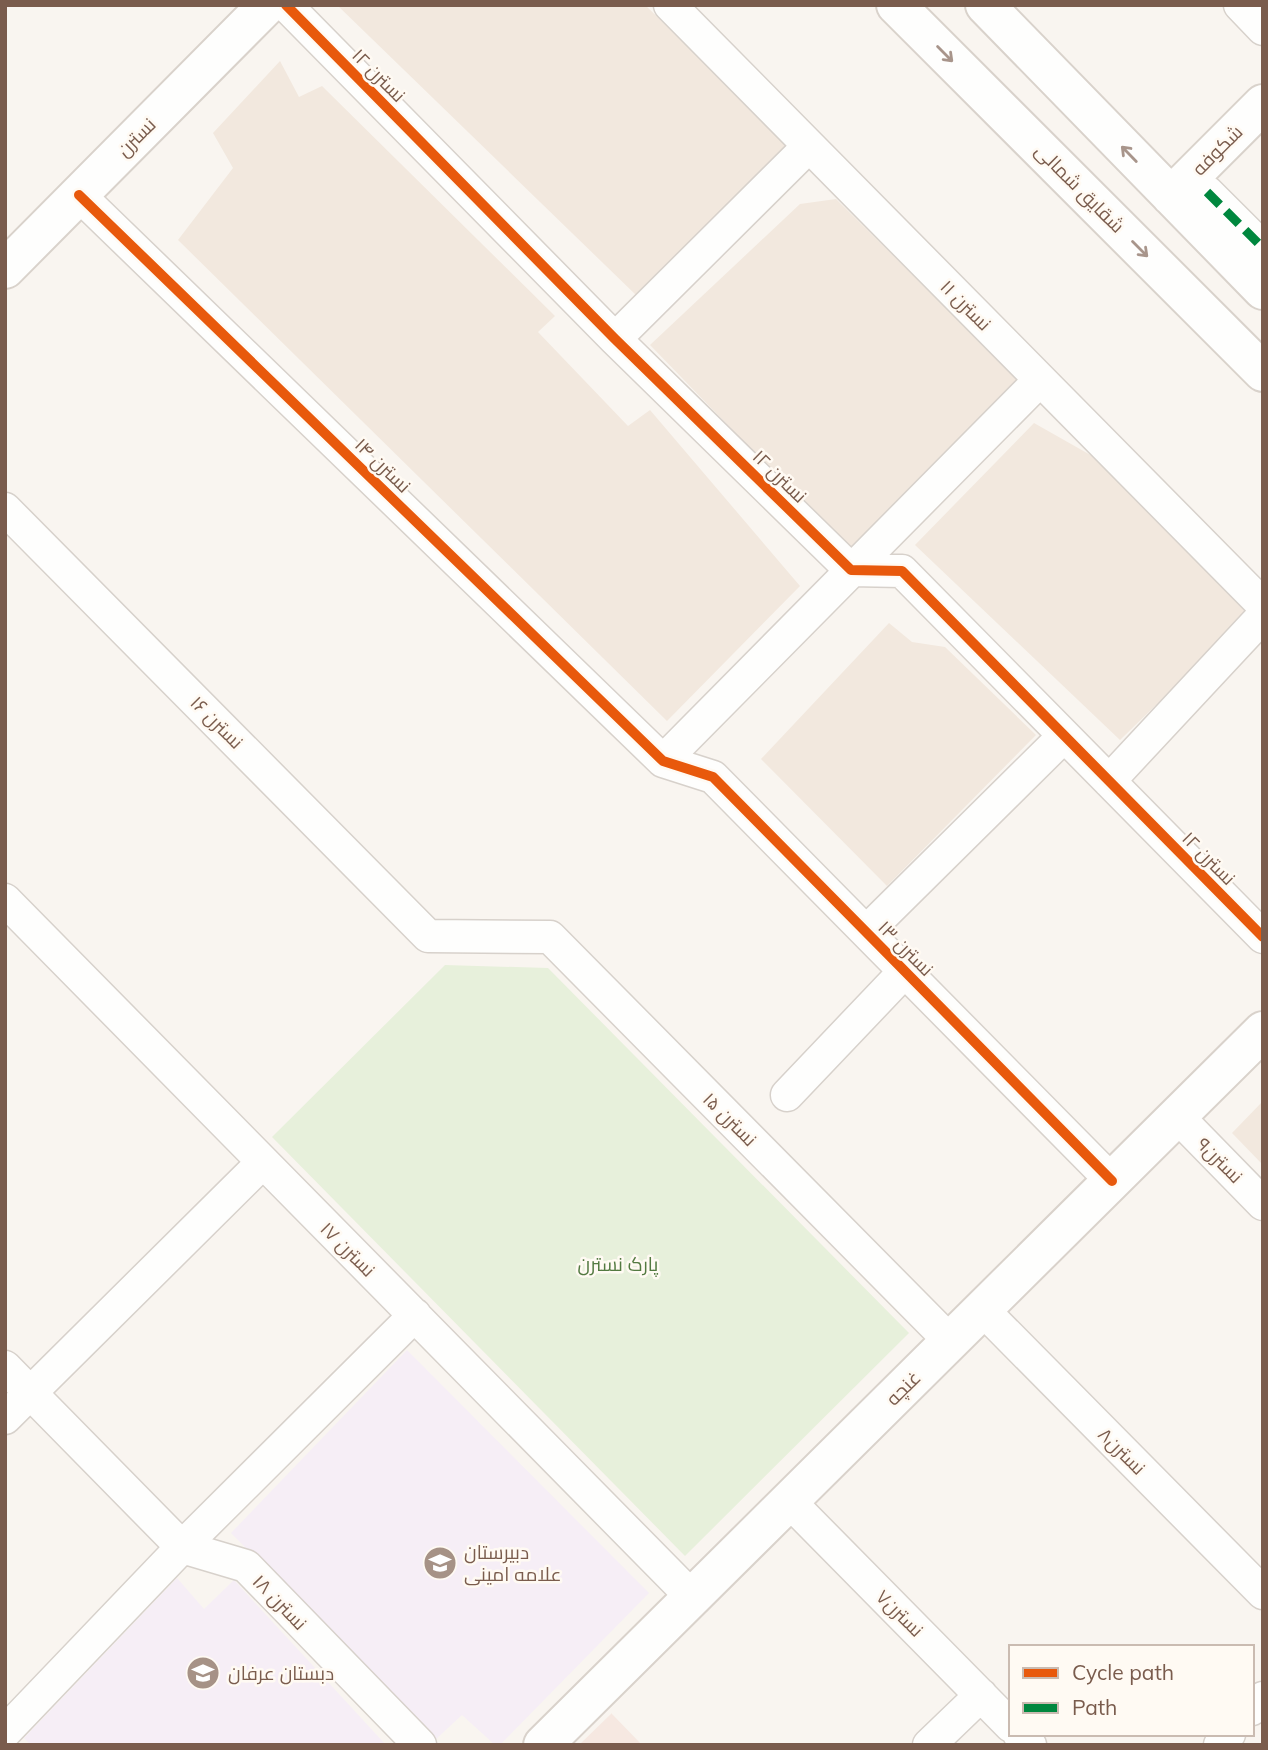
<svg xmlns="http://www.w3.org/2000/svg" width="1268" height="1750" font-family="Mulish,Cairo,sans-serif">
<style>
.residential{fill:#f2e8de}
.commercial{fill:#f6e8e1}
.education{fill:#f6eef6}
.green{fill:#e7f0db}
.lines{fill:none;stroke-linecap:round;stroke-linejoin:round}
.street-casing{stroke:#d7d1cb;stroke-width:35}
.secondary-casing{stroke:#d9d2cb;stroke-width:42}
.street{stroke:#fefefd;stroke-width:32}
.secondary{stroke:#fefefd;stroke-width:38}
.quiet{stroke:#00873e;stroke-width:9;stroke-dasharray:18 9;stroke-linecap:butt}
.cycleway-casing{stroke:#fffaf3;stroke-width:15}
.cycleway{stroke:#e8590c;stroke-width:10}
.oneway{stroke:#a8958b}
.labels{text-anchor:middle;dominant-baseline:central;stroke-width:5;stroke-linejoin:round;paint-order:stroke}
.street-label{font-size:19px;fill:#7a5c4d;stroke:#fffaf3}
.park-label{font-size:19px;fill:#537a41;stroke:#fffaf3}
.poi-label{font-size:19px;fill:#7a5c4d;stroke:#fffaf3;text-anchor:start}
</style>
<rect width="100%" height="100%" fill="#f9f5f0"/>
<path class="residential" d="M 337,5 L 645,5 L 788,143 L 638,297 Z
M 280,61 L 299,97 L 322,86 L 555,316 L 538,332 L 628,426 L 650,410 L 800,586 L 667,721 L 178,240 L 233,168 L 213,133 Z
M 836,199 L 1019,380 L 850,551 L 650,345 L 800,204 Z
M 1034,423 L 1094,457 L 1246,610 L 1227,636 L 1120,740 L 915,545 Z
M 889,623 L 912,642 L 945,647 L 1036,735 L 887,886 L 761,759 Z
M 1263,1101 L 1263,1165 L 1232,1133 Z"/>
<path class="commercial" d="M 611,1713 L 642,1745 L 579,1745 L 611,1714 Z"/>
<path class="education" d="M 407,1350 L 649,1593 L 500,1745 L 495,1745 L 462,1715 L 435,1740 L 231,1533 Z
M 177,1578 L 204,1609 L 234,1580 L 386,1745 L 31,1745 L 24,1738 Z"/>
<path class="green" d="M 445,965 L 548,968 L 909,1333 L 685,1556 L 272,1137 Z"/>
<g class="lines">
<defs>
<path id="street" d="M 286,5 L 615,339 L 851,570 L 902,571 L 1263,937
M 670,5 L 1263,605
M 1240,5 L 1263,29
M 1207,192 L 1263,248
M 79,195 L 663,761 L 713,777 L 1112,1181
M 615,339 L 809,146
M 5,509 L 428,936 L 550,937 L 950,1341
M 663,761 L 1040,380
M 1109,781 L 1263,616
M 5,900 L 692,1597
M 866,932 L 1064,736
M 787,1095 L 905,971
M 1177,1116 L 1263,1204
M 982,1309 L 1263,1593
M 5,1367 L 182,1547 L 246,1566 L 420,1745
M 5,1418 L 262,1163
M 789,1501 L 1011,1726
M 1252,1709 L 1263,1698
M 5,1732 L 182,1547 L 415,1315
M 1019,1734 L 1030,1745
M 929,1745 L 981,1695
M 1220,1745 L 1229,1734"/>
<path id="secondary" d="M 896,5 L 1263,372
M 985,5 L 1263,290
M 1171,196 L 1263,104
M 5,269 L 267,5
M 543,1745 L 1263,1031"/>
</defs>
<use href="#street" class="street-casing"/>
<use href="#secondary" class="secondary-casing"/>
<use href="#street" class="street"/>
<use href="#secondary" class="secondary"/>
<path class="quiet" d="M 1207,192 L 1263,248"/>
<defs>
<path id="cycleway" d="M 286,5 L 615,339 L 851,570 L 902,571 L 1263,937
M 79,195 L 663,761 L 713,777 L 1112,1181"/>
</defs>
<use href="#cycleway" class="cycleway-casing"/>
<use href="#cycleway" class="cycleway"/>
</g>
<defs><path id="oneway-shaft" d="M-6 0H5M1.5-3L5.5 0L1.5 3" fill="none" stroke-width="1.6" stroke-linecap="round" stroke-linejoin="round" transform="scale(1.75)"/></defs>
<g class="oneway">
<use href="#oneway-shaft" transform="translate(945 54) rotate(45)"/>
<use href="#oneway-shaft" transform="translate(1129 154) rotate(-134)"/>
<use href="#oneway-shaft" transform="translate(1140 249) rotate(45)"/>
</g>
<defs>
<symbol id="school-disc" viewBox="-11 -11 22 22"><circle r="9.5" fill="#a69286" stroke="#fffaf3"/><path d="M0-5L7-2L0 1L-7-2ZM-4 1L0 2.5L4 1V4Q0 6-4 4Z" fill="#fff"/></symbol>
</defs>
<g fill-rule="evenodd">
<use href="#school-disc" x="421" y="1544" width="38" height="38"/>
<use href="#school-disc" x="184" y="1654" width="38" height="38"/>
</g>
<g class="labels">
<g class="street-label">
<text transform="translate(379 75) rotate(45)">نسترن ۱۲</text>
<text transform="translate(136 137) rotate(-45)">نسترن</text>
<text transform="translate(1217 150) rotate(-45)">شکوفه</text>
<text transform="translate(1080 188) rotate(45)">شقایق شمالی</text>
<text transform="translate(966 305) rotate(45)">نسترن ۱۱</text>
<text transform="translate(383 465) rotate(44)">نسترن ۱۴</text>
<text transform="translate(780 476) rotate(44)">نسترن ۱۲</text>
<text transform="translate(217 722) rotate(45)">نسترن ۱۶</text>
<text transform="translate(1209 858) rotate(45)">نسترن ۱۲</text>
<text transform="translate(906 948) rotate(45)">نسترن ۱۳</text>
<text transform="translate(730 1119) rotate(45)">نسترن ۱۵</text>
<text transform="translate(1220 1160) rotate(45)">نسترن۹</text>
<text transform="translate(348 1249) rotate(45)">نسترن ۱۷</text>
<text transform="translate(903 1388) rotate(-45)">غنچه</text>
<text transform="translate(1122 1451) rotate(45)">نسترن۸</text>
<text transform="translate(280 1602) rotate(46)">نسترن ۱۸</text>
<text transform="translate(900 1613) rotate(45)">نسترن۷</text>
</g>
<g class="park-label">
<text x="618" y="1264">پارک نسترن</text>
</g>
<g class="poi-label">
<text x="464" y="1552">دبیرستان<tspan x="464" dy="22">علامه امینی</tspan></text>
<text x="228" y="1673">دبستان عرفان</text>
</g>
</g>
<rect width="1268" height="1750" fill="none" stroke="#7a5c4d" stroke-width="14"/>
<rect x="1009" y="1645" width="245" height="91" fill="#fffaf3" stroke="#cabbb1" stroke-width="2"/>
<rect x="1023" y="1668" width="35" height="10" fill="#e8590c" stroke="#cabbb1" stroke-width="2"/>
<text x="1072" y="1680" font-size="21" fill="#7a5c4d">Cycle path</text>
<rect x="1023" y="1703" width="35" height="10" fill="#00873e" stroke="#cabbb1" stroke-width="2"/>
<text x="1072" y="1715" font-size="21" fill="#7a5c4d">Path</text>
</svg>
